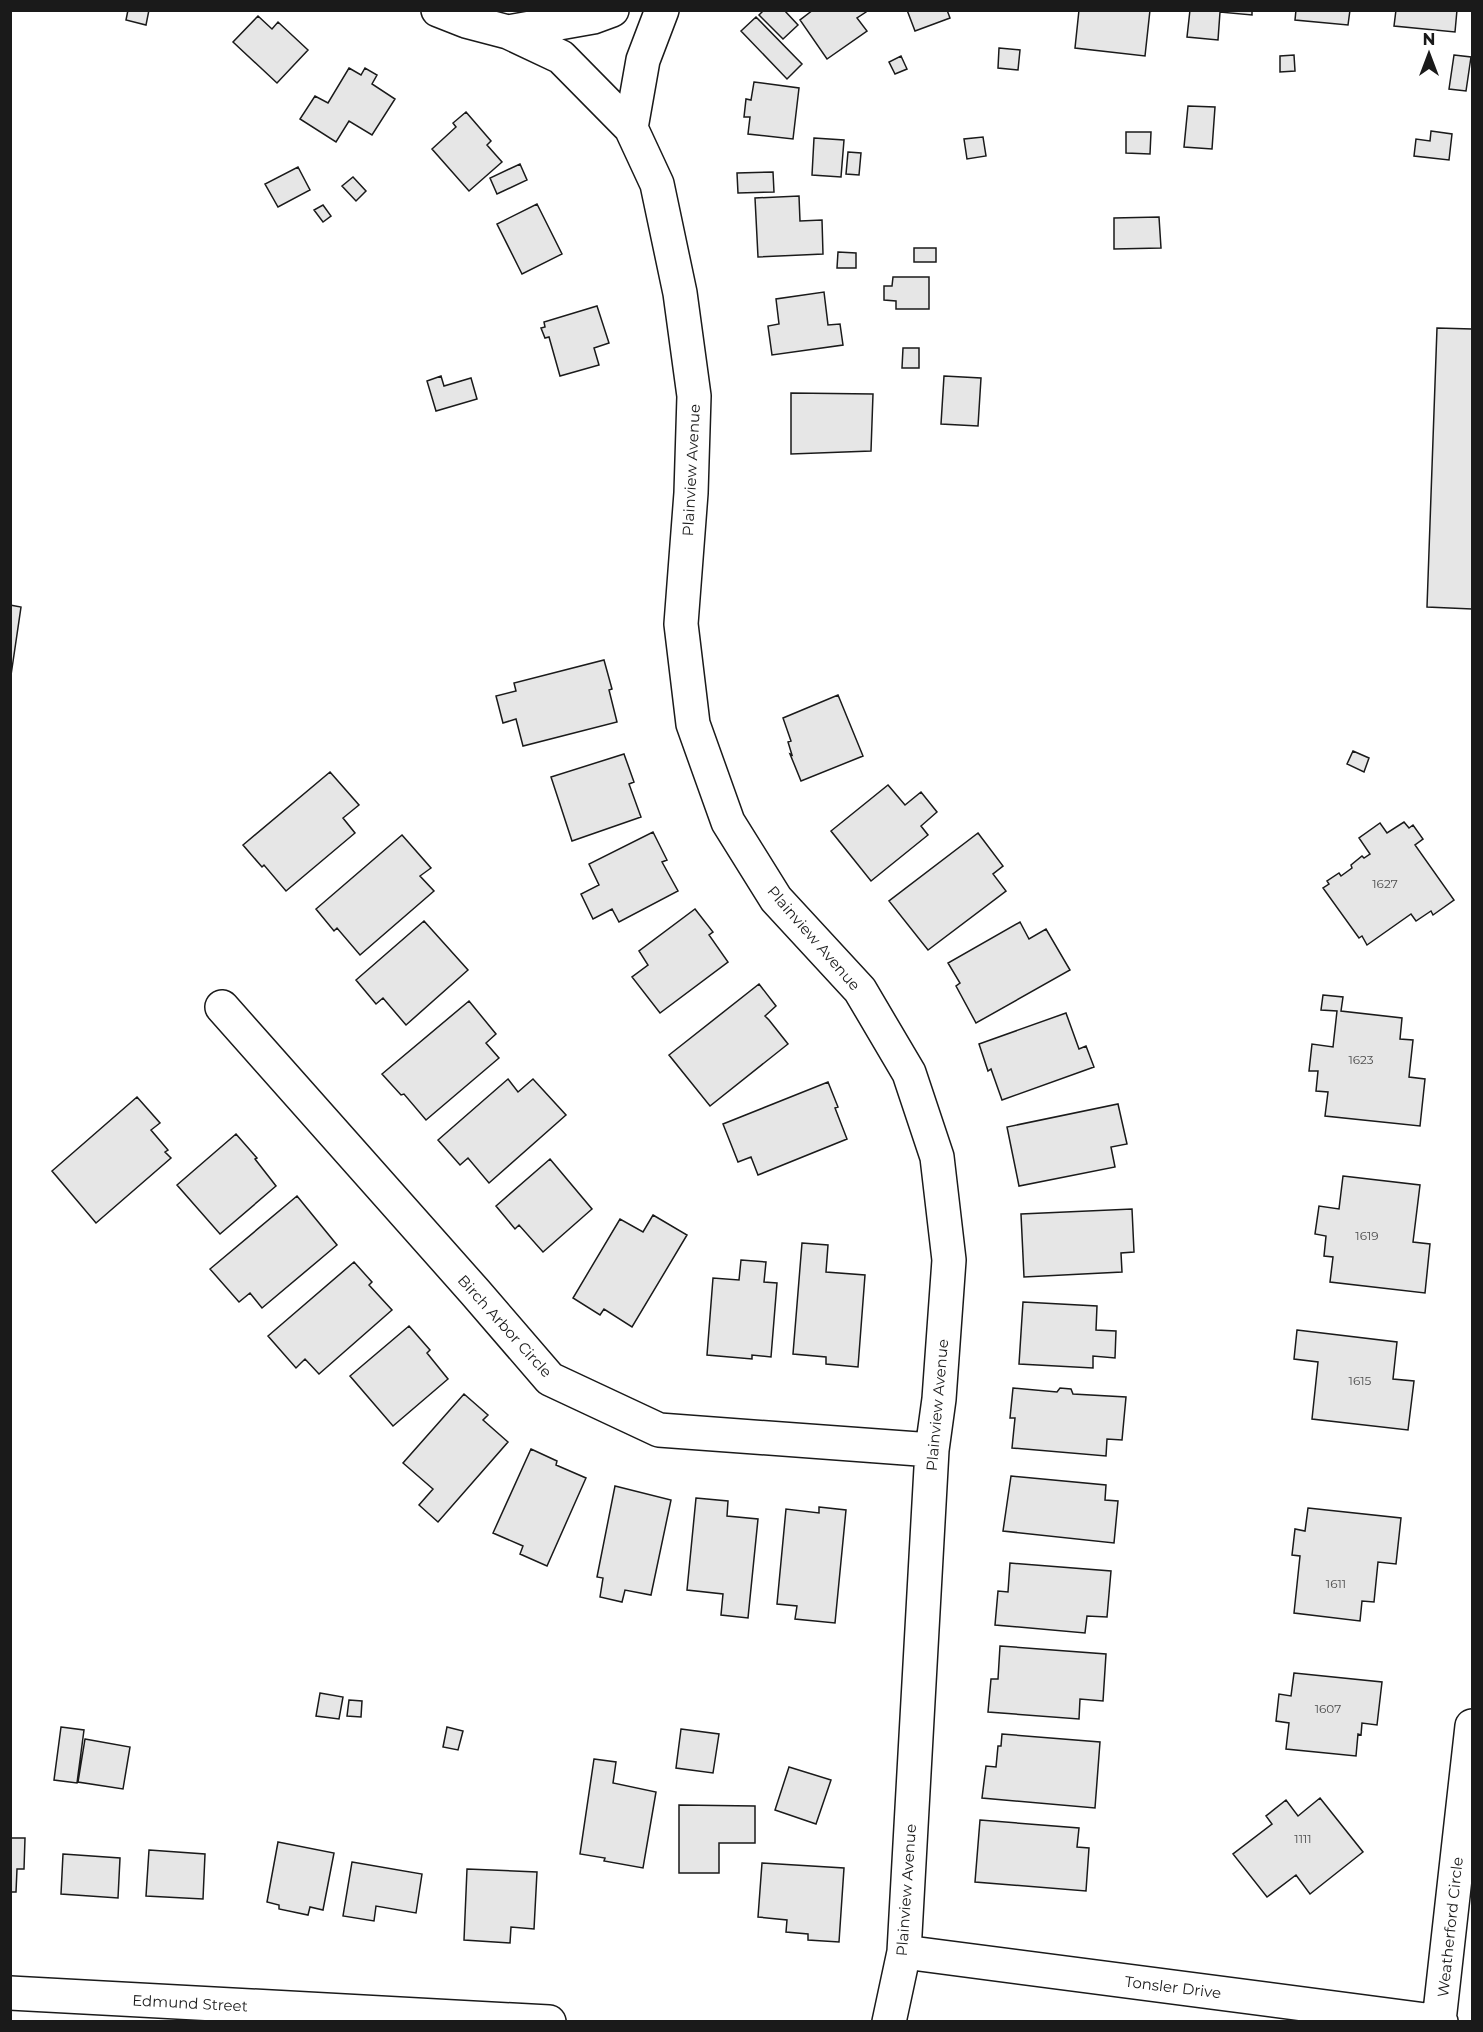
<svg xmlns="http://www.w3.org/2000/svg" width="1483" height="2032" font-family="Montserrat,sans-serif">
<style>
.building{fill:#e6e6e6;stroke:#1a1a1a;stroke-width:1.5}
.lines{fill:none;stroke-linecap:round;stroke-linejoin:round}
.minor-casing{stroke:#1a1a1a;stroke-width:36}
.minor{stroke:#fff;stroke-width:33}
.labels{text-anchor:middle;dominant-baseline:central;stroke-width:4.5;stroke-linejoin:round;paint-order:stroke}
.number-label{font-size:12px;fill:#4d4d4d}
.street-label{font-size:15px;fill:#1a1a1a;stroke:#fff}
</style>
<rect width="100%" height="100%" fill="#fff"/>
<path class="building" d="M 128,10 L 149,10 L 146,25 L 126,20 Z
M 764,10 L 784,10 L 798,25 L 783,39 L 759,15 Z
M 813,10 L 865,10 L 866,12 L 857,18 L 867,31 L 827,59 L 800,20 Z
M 907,10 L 947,10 L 950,18 L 915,31 Z
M 1079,10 L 1150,10 L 1145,56 L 1075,48 Z
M 1190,10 L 1252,10 L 1252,15 L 1220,12 L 1218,40 L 1187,37 Z
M 1296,10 L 1350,10 L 1348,25 L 1295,20 Z
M 1396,10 L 1457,10 L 1455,32 L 1394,26 Z
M 258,16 L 272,29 L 278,22 L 308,50 L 277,83 L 233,42 Z
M 756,17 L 802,64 L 787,79 L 741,31 Z
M 999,48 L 1020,50 L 1018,70 L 998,68 Z
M 1294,55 L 1295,71 L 1280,72 L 1280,56 Z
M 1454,55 L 1471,57 L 1466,91 L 1449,89 Z
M 901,56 L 907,69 L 895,74 L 889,62 Z
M 349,68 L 361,75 L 365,68 L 377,75 L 372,84 L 395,99 L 372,135 L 349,121 L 336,142 L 300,119 L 315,96 L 328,103 Z
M 754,82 L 799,88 L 793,139 L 748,134 L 750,117 L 744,117 L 746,99 L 751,100 Z
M 1188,106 L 1215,107 L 1212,149 L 1184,147 Z
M 466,112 L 491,141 L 487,145 L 502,162 L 469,191 L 432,149 L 456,127 L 453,123 Z
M 1431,131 L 1452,134 L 1449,160 L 1414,156 L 1416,139 L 1430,141 Z
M 1126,132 L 1151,132 L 1150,154 L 1126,153 Z
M 983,137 L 986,156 L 967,159 L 964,139 Z
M 814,138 L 844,140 L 841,177 L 812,175 Z
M 848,152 L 861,153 L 859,175 L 846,174 Z
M 520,164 L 527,180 L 497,194 L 490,178 Z
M 298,167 L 310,190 L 278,207 L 265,184 Z
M 773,172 L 774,192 L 738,193 L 737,173 Z
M 353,177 L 366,191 L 356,201 L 342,186 Z
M 799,196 L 800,221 L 822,220 L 823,254 L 758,257 L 755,198 Z
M 537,204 L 562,254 L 522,274 L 497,224 Z
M 323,205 L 331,216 L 323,222 L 314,210 Z
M 1159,217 L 1161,248 L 1114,249 L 1114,218 Z
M 914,248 L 936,248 L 936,262 L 914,262 Z
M 838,252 L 856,253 L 856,268 L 837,268 Z
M 893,277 L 929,277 L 929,309 L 896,309 L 896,301 L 884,300 L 884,286 L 892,286 Z
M 824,292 L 828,325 L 840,324 L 843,345 L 772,355 L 768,326 L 779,324 L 776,299 Z
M 597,306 L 609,343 L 594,348 L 599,365 L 560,376 L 549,337 L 545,338 L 541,328 L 545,327 L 544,322 Z
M 1437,328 L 1472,329 L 1472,609 L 1427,607 Z
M 903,348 L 919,348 L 919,368 L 902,368 Z
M 441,376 L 444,386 L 471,378 L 477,399 L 436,411 L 427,381 Z
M 944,376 L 981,378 L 978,426 L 941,424 Z
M 791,393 L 873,394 L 871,451 L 791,454 Z
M 10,605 L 21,607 L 10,682 Z
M 604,660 L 612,689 L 609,690 L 617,722 L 523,746 L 516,719 L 503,723 L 496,696 L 516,691 L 514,683 Z
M 838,695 L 863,756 L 801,781 L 790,754 L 792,755 L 788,742 L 791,741 L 783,718 Z
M 1353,751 L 1369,758 L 1364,772 L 1347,764 Z
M 624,754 L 634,782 L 629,784 L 641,817 L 572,841 L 551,777 Z
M 330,772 L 359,805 L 343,818 L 355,833 L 286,891 L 264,865 L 262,867 L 243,845 Z
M 888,785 L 905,805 L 921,792 L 937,812 L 921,826 L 928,835 L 871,881 L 831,831 Z
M 1404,822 L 1409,828 L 1413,825 L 1423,839 L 1415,845 L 1454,900 L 1433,915 L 1431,911 L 1416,921 L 1411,914 L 1367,945 L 1362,936 L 1359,938 L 1323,888 L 1329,884 L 1327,881 L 1339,873 L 1341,876 L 1352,868 L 1351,865 L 1362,856 L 1364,858 L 1370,854 L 1359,838 L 1380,823 L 1387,833 Z
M 653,832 L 667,860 L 662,862 L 678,891 L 619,922 L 612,909 L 593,919 L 581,894 L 599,885 L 589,864 Z
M 978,833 L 1003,866 L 993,874 L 1006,891 L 928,950 L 889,901 Z
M 402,835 L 431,868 L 420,876 L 434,891 L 360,955 L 337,928 L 334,931 L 316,909 Z
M 695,909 L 713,932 L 709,935 L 728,962 L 660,1013 L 632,977 L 648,965 L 639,951 Z
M 424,921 L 468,970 L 406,1025 L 383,998 L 376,1004 L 356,980 Z
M 1020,922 L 1029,939 L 1046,929 L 1070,970 L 976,1023 L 956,986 L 960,983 L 948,963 Z
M 759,984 L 776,1006 L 765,1016 L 769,1020 L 788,1044 L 710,1106 L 669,1055 Z
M 1323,995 L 1343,997 L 1341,1011 L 1402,1018 L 1400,1039 L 1413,1040 L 1409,1077 L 1425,1079 L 1420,1126 L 1325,1116 L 1328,1092 L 1316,1091 L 1318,1071 L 1309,1071 L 1312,1044 L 1333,1047 L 1337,1011 L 1321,1010 Z
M 469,1001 L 496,1034 L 486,1043 L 499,1058 L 426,1120 L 404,1094 L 401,1095 L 382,1074 Z
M 1066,1013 L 1079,1049 L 1086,1046 L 1094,1067 L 1002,1100 L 991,1069 L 988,1071 L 979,1044 Z
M 508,1079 L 518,1092 L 533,1079 L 566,1115 L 489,1183 L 468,1158 L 460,1165 L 438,1140 Z
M 828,1082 L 838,1107 L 835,1108 L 847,1139 L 758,1175 L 751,1157 L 738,1162 L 723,1124 Z
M 137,1097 L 160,1123 L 151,1130 L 168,1150 L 165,1152 L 171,1158 L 96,1223 L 52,1171 Z
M 1118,1104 L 1127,1144 L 1111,1147 L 1115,1167 L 1019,1186 L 1007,1127 Z
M 236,1134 L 257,1158 L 255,1159 L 276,1186 L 220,1234 L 177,1185 Z
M 550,1159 L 592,1209 L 543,1252 L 519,1225 L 515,1229 L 496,1206 Z
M 1343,1176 L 1420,1185 L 1413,1242 L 1430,1244 L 1425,1293 L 1330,1282 L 1333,1257 L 1324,1256 L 1326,1236 L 1315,1234 L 1319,1206 L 1339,1209 Z
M 297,1196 L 337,1245 L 262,1308 L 250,1293 L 239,1302 L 210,1269 Z
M 1132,1209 L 1134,1252 L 1121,1253 L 1122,1272 L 1024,1277 L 1021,1214 Z
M 653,1215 L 687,1235 L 632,1327 L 604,1309 L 600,1315 L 573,1298 L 620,1219 L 643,1232 Z
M 802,1243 L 828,1245 L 826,1272 L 865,1275 L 858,1367 L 826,1364 L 826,1357 L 793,1354 Z
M 741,1260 L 766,1262 L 764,1282 L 777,1283 L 771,1357 L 752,1355 L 752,1359 L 707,1355 L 713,1278 L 739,1280 Z
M 354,1262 L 372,1282 L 369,1285 L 392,1310 L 319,1374 L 305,1359 L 296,1368 L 268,1336 Z
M 1023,1302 L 1097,1306 L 1096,1330 L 1116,1331 L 1115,1358 L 1093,1356 L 1093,1368 L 1019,1364 Z
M 409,1326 L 430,1350 L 427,1353 L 448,1379 L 393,1426 L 350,1376 Z
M 1297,1330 L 1397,1342 L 1393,1379 L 1414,1381 L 1408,1430 L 1312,1419 L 1318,1362 L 1294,1359 Z
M 1013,1388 L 1057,1392 L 1060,1388 L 1071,1389 L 1073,1394 L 1126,1397 L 1122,1440 L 1107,1439 L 1106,1456 L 1012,1448 L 1015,1418 L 1010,1418 Z
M 464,1394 L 488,1415 L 483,1420 L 508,1442 L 438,1522 L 419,1505 L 433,1489 L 403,1463 Z
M 531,1449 L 557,1461 L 556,1465 L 586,1478 L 547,1566 L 520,1554 L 523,1546 L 493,1533 Z
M 1011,1476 L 1106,1485 L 1105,1500 L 1118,1501 L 1114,1543 L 1003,1531 Z
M 615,1486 L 671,1500 L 651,1595 L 625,1590 L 622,1602 L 600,1597 L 603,1578 L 597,1577 Z
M 696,1498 L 728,1501 L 727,1516 L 758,1519 L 748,1618 L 721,1615 L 723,1594 L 687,1590 Z
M 819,1507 L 846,1510 L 835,1623 L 795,1619 L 797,1606 L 777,1604 L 786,1509 L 819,1513 Z
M 1308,1508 L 1401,1518 L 1396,1564 L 1378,1562 L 1374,1602 L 1362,1601 L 1360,1621 L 1294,1613 L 1300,1556 L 1292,1555 L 1295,1529 L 1305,1531 Z
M 1010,1563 L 1111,1571 L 1107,1617 L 1087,1616 L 1085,1633 L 995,1625 L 998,1591 L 1008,1592 Z
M 1000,1646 L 1106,1654 L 1103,1701 L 1080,1699 L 1079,1719 L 988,1712 L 991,1679 L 998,1679 Z
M 1294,1673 L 1382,1682 L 1377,1725 L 1362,1723 L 1361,1735 L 1358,1734 L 1356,1756 L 1286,1749 L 1289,1723 L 1276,1721 L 1279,1694 L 1291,1696 Z
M 320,1693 L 343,1697 L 339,1719 L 316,1716 Z
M 349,1700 L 362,1701 L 361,1717 L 347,1716 Z
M 61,1727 L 84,1730 L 77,1783 L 54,1780 Z
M 447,1727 L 463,1731 L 458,1750 L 443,1747 Z
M 681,1729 L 719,1734 L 713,1773 L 676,1768 Z
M 1002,1734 L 1100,1742 L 1095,1808 L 982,1798 L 986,1766 L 996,1767 L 998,1746 L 1001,1746 Z
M 85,1739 L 130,1747 L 123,1789 L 78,1782 Z
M 594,1759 L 616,1762 L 613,1783 L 656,1792 L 643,1868 L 604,1861 L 605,1858 L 580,1854 Z
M 789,1767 L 831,1780 L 816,1824 L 775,1810 Z
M 1320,1798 L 1363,1852 L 1310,1894 L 1296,1875 L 1267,1897 L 1233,1854 L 1272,1824 L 1266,1816 L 1286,1800 L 1298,1816 Z
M 679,1805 L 755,1806 L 755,1843 L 719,1843 L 719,1873 L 679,1873 Z
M 980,1820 L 1079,1828 L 1077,1847 L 1089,1848 L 1086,1891 L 975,1882 Z
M 10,1838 L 25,1838 L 24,1869 L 17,1869 L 16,1892 L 10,1892 Z
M 278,1842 L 334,1853 L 323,1910 L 310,1907 L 308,1915 L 279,1909 L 279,1905 L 267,1902 Z
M 149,1850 L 205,1854 L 203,1899 L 146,1896 Z
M 63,1854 L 120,1858 L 118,1898 L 61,1894 Z
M 352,1862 L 422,1874 L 416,1913 L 376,1906 L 374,1921 L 343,1916 Z
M 762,1863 L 844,1868 L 839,1942 L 808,1940 L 808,1934 L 786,1932 L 787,1920 L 758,1917 Z
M 467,1869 L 537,1872 L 534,1929 L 511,1927 L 510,1943 L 464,1940 Z"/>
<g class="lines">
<defs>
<path id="minor" d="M 438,10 L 466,21 L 508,32 L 561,57 L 631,128 L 657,184 L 680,293 L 694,396 L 691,493 L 681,624 L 693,724 L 728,822 L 776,899 L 860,990 L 909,1073 L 937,1157 L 949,1260 L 939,1399 L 932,1450 L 904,1952 L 889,2022
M 508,32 L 593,17 L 612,10
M 631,128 L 643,60 L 662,10
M 222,1007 L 475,1292 L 550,1379 L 659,1430 L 932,1450
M 904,1952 L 1441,2022
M 10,1993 L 549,2022
M 1439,2021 L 1472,1726"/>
</defs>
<use href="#minor" class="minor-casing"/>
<use href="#minor" class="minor"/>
</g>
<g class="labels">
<g class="number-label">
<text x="1385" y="883">1627</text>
<text x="1361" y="1059">1623</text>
<text x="1367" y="1235">1619</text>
<text x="1360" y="1380">1615</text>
<text x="1336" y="1583">1611</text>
<text x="1328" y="1708">1607</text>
<text x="1303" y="1838">1111</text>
</g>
<g class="street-label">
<text transform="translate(691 470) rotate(-87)">Plainview Avenue</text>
<text transform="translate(814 938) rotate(49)">Plainview Avenue</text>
<text transform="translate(505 1326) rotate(48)">Birch Arbor Circle</text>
<text transform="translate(937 1405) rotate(-85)">Plainview Avenue</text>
<text transform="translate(906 1890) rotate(-86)">Plainview Avenue</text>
<text transform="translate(1450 1927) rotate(-84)">Weatherford Circle</text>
<text transform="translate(1173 1987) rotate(7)">Tonsler Drive</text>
<text transform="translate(190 2003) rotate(3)">Edmund Street</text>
</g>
</g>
<rect width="1483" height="2032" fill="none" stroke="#1a1a1a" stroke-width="24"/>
<g transform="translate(1429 54)" stroke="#ffffff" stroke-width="4.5" paint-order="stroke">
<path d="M0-4.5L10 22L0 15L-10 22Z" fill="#1a1a1a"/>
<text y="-9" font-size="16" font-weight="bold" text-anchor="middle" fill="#1a1a1a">N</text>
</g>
</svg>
